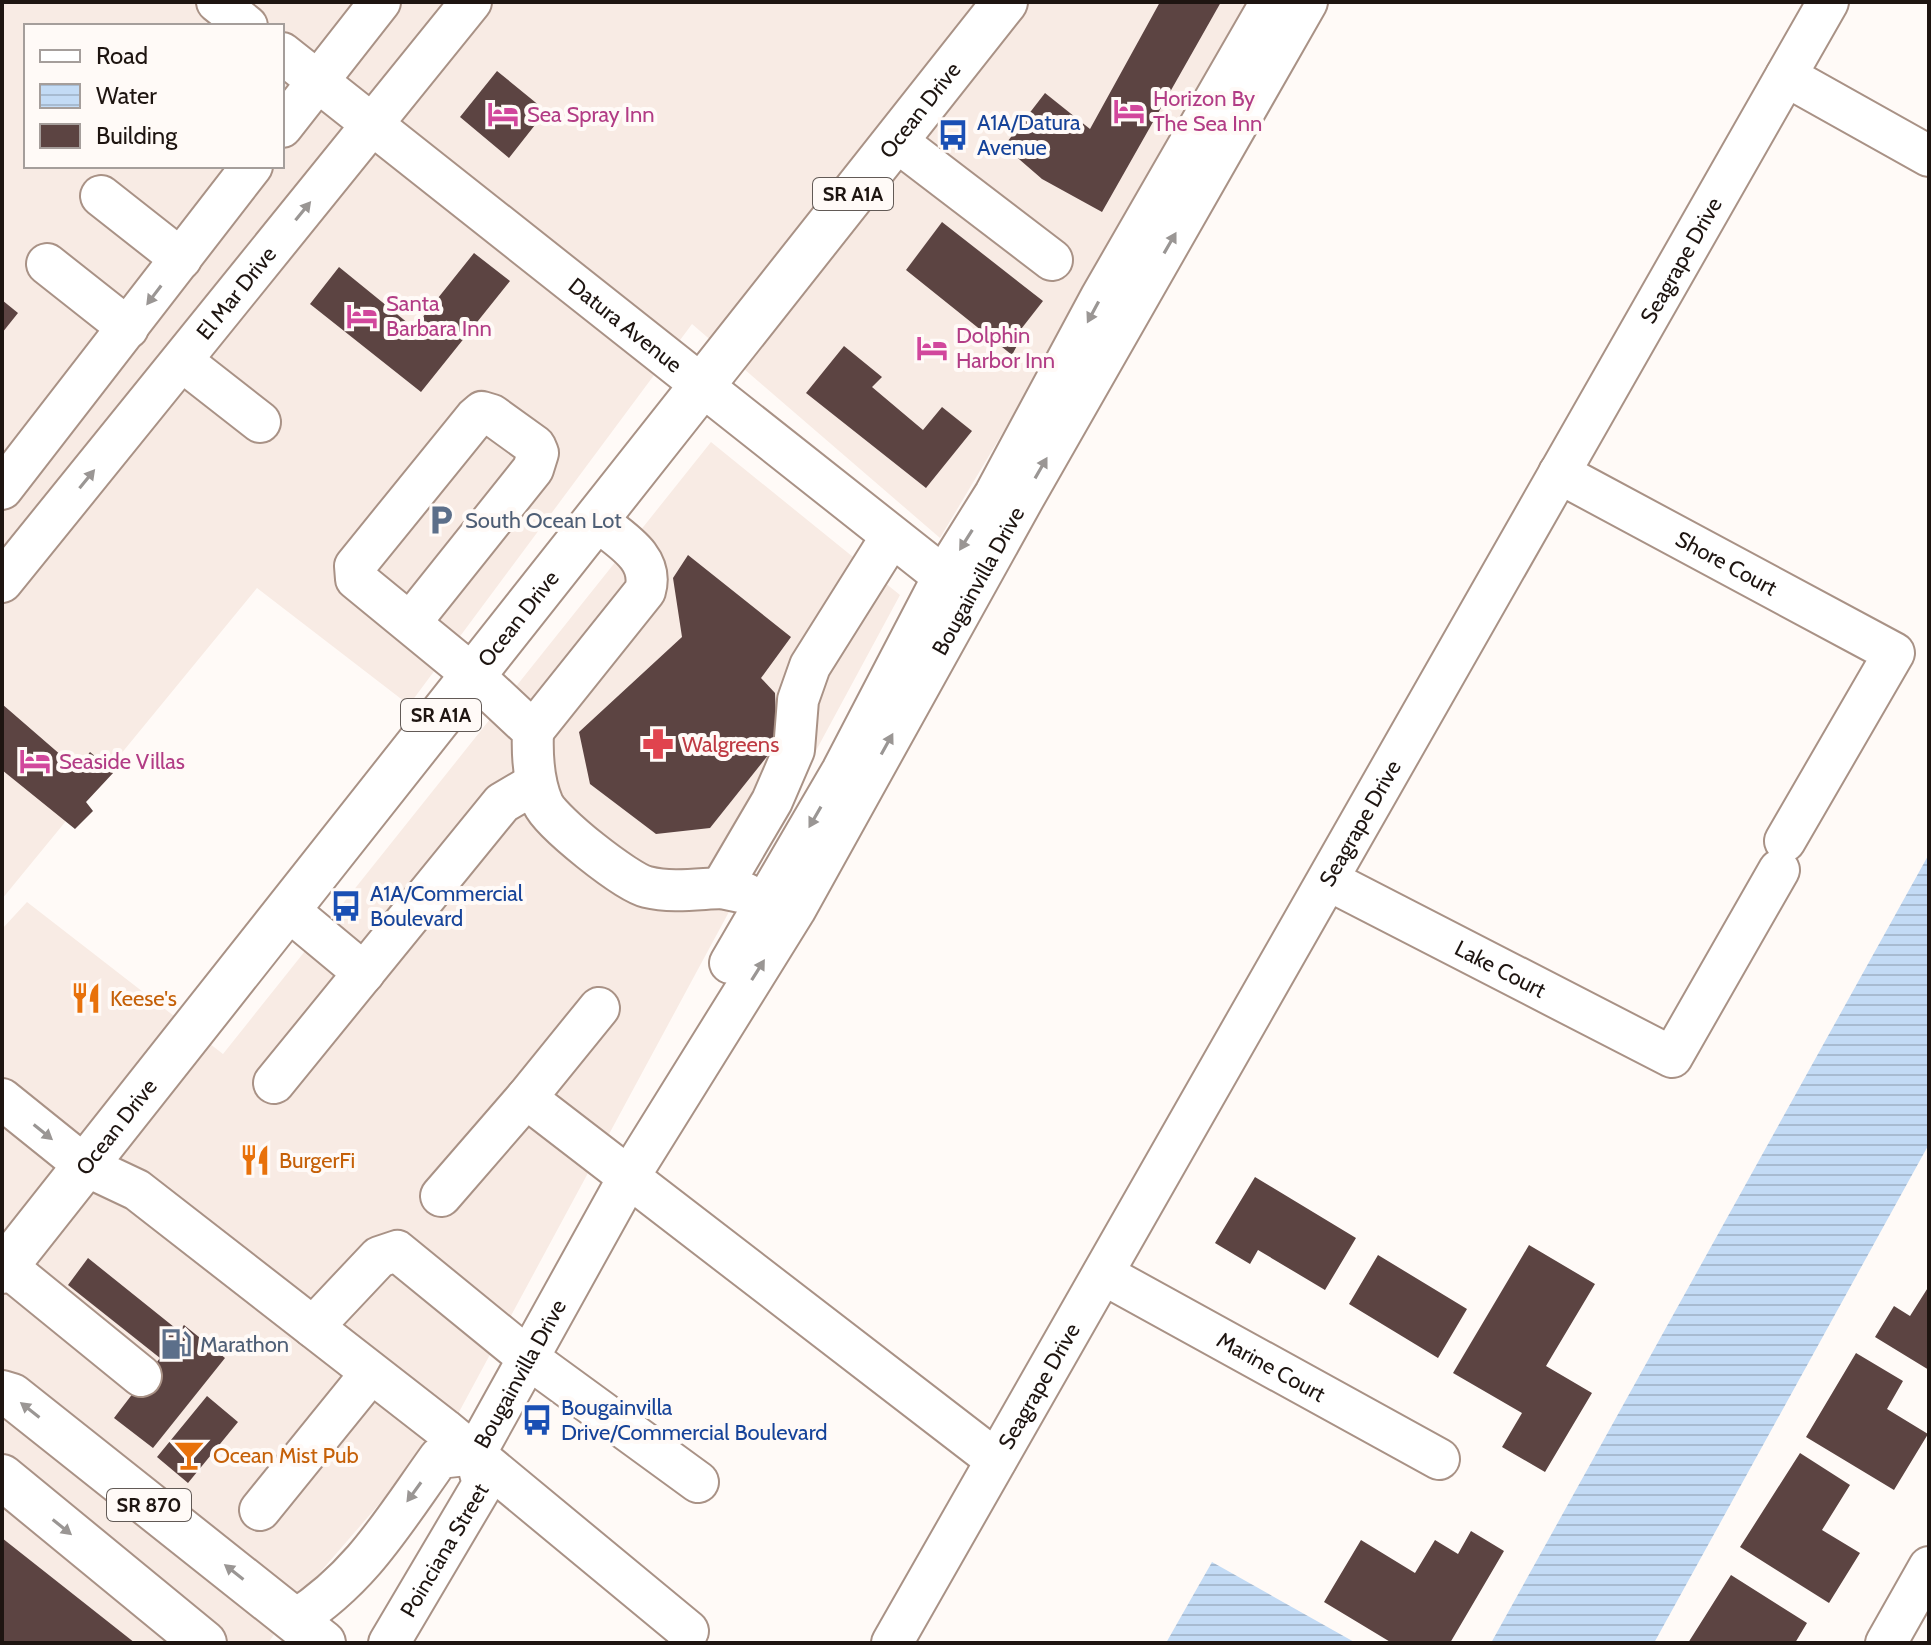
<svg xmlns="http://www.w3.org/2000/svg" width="1931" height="1645" font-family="Cabin,sans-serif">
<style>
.built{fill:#f8ebe4;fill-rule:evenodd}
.water{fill:url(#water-rules)}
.building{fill:#5c4442}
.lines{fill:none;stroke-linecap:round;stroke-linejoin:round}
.minor-casing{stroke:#a99286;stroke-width:44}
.major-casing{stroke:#a99286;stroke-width:48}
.minor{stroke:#fff;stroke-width:40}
.major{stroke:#fff;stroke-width:44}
.oneway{fill:#9a9694}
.labels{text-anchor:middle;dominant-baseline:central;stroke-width:8;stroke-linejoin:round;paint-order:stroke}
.shield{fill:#fffaf7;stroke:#625a56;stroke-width:2}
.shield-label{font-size:20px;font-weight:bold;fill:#1e1511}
.hotel-label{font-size:22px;fill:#b23c85;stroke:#fffaf7;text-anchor:start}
.street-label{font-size:22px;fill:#1e1511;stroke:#fffaf7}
.transit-label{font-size:22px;fill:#164399;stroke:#fffaf7;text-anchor:start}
.service-label{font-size:22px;fill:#4e5e75;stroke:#fffaf7;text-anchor:start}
.health-label{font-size:22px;fill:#be3a42;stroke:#fffaf7;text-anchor:start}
.food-label{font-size:22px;fill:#c56008;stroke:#fffaf7;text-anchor:start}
</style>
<defs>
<pattern id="water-rules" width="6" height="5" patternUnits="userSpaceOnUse" patternTransform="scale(2)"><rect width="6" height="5" fill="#c3dbf5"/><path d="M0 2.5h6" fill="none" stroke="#a7bbd1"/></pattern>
</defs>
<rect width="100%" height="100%" fill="#fffaf7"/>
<path class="built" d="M 2,2 L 1259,2 L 940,538 L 692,324 L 409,705 L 257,588 L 2,899 ZM 26,26 L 282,26 L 282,166 L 26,166 Z
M 711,442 L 900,595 L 459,1412 L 309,1585 L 268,1643 L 2,1643 L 2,929 L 27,902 L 223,1054 Z"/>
<path class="water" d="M 1929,854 L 1929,1144 L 1654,1643 L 1491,1643 Z
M 1212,1562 L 1356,1643 L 1166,1643 Z"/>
<path class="building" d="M 1160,2 L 1221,2 L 1102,212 L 1042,179 L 1004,146 L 1045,93 L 1090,129 Z
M 497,71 L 546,111 L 509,158 L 460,117 Z
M 942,222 L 1043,301 L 1018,333 L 1021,338 L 1012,355 L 906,270 Z
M 474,253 L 510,281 L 421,392 L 310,304 L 339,267 L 414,328 Z
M 2,300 L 18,313 L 2,333 Z
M 844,346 L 882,377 L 872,387 L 923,430 L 942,407 L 972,431 L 926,488 L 806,393 Z
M 688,555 L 791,637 L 761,678 L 775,693 L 777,744 L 710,828 L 656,834 L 590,784 L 579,732 L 682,637 L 673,578 Z
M 2,704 L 77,769 L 90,752 L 114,772 L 86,802 L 93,811 L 75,829 L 2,770 Z
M 1255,1177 L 1356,1238 L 1325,1290 L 1258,1250 L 1250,1264 L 1215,1243 Z
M 1529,1245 L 1595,1284 L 1546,1366 L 1592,1393 L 1545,1472 L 1502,1447 L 1522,1413 L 1453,1373 Z
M 1378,1255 L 1467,1309 L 1438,1358 L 1349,1304 Z
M 88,1258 L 179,1331 L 184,1325 L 225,1358 L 153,1448 L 114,1418 L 160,1358 L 68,1285 Z
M 1929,1286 L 1929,1370 L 1875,1337 L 1894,1306 L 1910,1316 Z
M 1856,1353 L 1903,1381 L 1887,1409 L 1928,1434 L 1894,1490 L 1806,1437 Z
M 207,1396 L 238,1422 L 188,1483 L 157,1457 Z
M 1800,1453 L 1850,1485 L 1822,1530 L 1860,1553 L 1829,1603 L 1740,1547 Z
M 1471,1531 L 1504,1551 L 1450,1643 L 1392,1643 L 1324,1602 L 1361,1540 L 1415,1573 L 1435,1540 L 1458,1554 Z
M 2,1538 L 135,1643 L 2,1643 Z
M 1731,1575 L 1807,1623 L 1795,1643 L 1688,1643 Z"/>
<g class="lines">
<defs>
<g id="minor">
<path d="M 217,2 L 247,26"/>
<path id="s1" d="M 282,53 L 963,592"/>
<path d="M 1786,76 L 1929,156"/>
<path d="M 282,127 L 380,2"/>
<path d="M 895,140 L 1052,260"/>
<path d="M 101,196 L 181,259"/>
<path d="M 47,264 L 128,328"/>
<path d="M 182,361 L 260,422"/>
<path id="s2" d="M 1559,473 L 1894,653 L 1785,841"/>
<path d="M 2,489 L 252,166"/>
<path id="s3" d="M 2,582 L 471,2"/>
<path d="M 410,623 L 533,469 L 538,453 L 535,446 L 492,415 L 482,412 L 475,418 L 355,566 L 356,579 L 473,675 L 533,731 C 532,755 533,781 543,804 C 552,823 626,882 647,887 C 671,893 697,889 721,888"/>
<path d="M 533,731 L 645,591 C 655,557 619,539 595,519"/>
<path id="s4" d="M 1328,880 L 1672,1057 L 1779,870"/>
<path d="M 745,893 L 721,888 L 772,801 L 794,750 L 798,700 L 810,666 L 891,537"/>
<path d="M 287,909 L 364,973"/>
<path d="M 730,963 L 842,771 L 943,577 L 995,494 L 1101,297 L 1271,2"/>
<path d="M 599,1008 L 526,1098 L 996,1460"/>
<path d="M 274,1083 L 502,803 L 536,783"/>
<path d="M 2,1099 L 84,1165 L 137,1190 L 444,1429 L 688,1631"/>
<path d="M 441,1196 L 526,1098"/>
<path d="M 6,1266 L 141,1376"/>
<path id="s5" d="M 1103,1274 L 1439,1459"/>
<path d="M 313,1327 L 379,1257 L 397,1251 L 528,1358 L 698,1482"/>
<path id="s6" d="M 475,1454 L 627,1180 L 795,910 L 1022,501 L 1307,2"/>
<path d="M 260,1510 L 371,1373"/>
<path d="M 295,1620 C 362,1577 393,1522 439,1458 L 475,1454"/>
<path id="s7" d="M 389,1643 L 483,1484 L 475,1454"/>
<path id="s8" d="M 892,1643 L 1828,2"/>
<path d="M 1886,1643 L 1929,1567"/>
</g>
<g id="major">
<path id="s9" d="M 2,1271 L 1005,2"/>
<path d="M 2,1393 L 12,1396 L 323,1643"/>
<path d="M 2,1477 L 204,1643"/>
</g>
</defs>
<use href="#minor" class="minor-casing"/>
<use href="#major" class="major-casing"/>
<use href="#minor" class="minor"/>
<use href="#major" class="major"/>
</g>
<defs><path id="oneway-solid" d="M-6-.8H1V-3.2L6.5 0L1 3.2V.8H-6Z" transform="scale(2)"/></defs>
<g class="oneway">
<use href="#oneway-solid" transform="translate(303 211) rotate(-51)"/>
<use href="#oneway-solid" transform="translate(1170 243) rotate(-60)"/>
<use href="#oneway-solid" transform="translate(154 295) rotate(127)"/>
<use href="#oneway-solid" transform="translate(1093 312) rotate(118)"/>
<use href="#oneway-solid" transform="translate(1041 468) rotate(-60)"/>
<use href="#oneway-solid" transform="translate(87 479) rotate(-51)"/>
<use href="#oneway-solid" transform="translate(966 540) rotate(122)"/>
<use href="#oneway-solid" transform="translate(887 744) rotate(-61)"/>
<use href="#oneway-solid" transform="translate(815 817) rotate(120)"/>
<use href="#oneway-solid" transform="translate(758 970) rotate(-58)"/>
<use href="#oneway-solid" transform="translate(43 1132) rotate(39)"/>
<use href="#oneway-solid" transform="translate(30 1410) rotate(-142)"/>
<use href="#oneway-solid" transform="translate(414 1492) rotate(126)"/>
<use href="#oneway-solid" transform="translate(62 1527) rotate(39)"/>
<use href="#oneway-solid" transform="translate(234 1572) rotate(-142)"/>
</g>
<defs>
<symbol id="hotel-bare" viewBox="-9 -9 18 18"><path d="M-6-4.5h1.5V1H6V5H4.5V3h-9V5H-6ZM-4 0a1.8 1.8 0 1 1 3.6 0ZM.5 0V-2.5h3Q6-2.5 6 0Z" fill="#d1479c" stroke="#fffaf7" stroke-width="2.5" paint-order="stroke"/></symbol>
<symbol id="bus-bare" viewBox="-9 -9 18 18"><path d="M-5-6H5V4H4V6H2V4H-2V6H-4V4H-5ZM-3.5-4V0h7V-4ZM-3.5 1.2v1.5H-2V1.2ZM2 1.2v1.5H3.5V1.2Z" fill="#1a4fb4" stroke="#fffaf7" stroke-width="2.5" paint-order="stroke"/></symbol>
<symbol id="parking-bare" viewBox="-9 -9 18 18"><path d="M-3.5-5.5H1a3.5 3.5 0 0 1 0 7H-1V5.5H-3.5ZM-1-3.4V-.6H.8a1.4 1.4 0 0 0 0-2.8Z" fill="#5c6f8a" stroke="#fffaf7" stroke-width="2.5" paint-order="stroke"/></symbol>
<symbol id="pharmacy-bare" viewBox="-9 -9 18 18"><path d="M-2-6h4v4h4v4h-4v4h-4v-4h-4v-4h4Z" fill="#e0444e" stroke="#fffaf7" stroke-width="2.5" paint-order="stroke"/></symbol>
<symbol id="restaurant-bare" viewBox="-9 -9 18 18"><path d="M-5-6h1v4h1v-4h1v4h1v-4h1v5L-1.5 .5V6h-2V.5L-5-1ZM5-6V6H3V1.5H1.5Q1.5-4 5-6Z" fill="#e8710a" stroke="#fffaf7" stroke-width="2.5" paint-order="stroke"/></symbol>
<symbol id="fuel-bare" viewBox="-9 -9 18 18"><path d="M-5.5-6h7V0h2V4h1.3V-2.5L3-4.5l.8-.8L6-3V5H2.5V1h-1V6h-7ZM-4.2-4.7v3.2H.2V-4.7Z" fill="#5c6f8a" stroke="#fffaf7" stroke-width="2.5" paint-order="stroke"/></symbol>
<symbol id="bar-bare" viewBox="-9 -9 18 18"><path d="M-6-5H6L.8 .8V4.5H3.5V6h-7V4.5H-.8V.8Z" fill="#e8710a" stroke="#fffaf7" stroke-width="2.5" paint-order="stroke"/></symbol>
</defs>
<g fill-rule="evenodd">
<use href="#hotel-bare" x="1107" y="89" width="44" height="44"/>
<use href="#hotel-bare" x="481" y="92" width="44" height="44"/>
<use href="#bus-bare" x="931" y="113" width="44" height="44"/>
<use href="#hotel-bare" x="340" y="294" width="44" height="44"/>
<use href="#hotel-bare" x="910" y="326" width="44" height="44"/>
<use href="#parking-bare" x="419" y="498" width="44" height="44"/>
<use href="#pharmacy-bare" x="636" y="722" width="44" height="44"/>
<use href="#hotel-bare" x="13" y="739" width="44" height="44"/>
<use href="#bus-bare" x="324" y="884" width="44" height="44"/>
<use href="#restaurant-bare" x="64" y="976" width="44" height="44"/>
<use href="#restaurant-bare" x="233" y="1138" width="44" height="44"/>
<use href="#fuel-bare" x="154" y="1322" width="44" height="44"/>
<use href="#bus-bare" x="515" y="1398" width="44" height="44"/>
<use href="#bar-bare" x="167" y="1433" width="44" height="44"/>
</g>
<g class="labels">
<g class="shield">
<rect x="813" y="178" width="80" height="32" rx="6"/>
<rect x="401" y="699" width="80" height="32" rx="6"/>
<rect x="107" y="1489" width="84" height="32" rx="6"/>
</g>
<g class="shield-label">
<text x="853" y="194">SR A1A</text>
<text x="441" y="715">SR A1A</text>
<text x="149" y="1505">SR 870</text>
</g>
<g class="hotel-label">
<text x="1153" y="98">Horizon By<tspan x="1153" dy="25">The Sea Inn</tspan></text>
<text x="527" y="114">Sea Spray Inn</text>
<text x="386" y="303">Santa<tspan x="386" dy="25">Barbara Inn</tspan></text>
<text x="956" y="335">Dolphin<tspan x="956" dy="25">Harbor Inn</tspan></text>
<text x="59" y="761">Seaside Villas</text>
</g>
<g class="street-label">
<text stroke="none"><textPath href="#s9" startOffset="1480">Ocean Drive</textPath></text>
<text stroke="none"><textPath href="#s8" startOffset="1592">Seagrape Drive</textPath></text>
<text stroke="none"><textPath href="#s3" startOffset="372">El Mar Drive</textPath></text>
<text stroke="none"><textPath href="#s1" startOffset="438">Datura Avenue</textPath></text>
<text stroke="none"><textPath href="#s2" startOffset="190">Shore Court</textPath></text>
<text stroke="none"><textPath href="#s6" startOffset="1008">Bougainvilla Drive</textPath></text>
<text stroke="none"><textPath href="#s9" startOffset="832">Ocean Drive</textPath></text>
<text stroke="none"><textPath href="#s8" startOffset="944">Seagrape Drive</textPath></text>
<text stroke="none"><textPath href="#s4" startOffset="194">Lake Court</textPath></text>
<text stroke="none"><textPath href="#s9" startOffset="184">Ocean Drive</textPath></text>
<text stroke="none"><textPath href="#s5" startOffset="192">Marine Court</textPath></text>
<text stroke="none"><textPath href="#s6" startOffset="92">Bougainvilla Drive</textPath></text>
<text stroke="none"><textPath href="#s8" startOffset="296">Seagrape Drive</textPath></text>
<text stroke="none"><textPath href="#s7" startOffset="108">Poinciana Street</textPath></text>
</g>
<g class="transit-label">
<text x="977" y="122">A1A/Datura<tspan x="977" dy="25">Avenue</tspan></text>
<text x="370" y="893">A1A/Commercial<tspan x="370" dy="25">Boulevard</tspan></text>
<text x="561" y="1407">Bougainvilla<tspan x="561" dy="25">Drive/Commercial Boulevard</tspan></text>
</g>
<g class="service-label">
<text x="465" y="520">South Ocean Lot</text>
<text x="200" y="1344">Marathon</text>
</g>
<g class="health-label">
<text x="682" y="744">Walgreens</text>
</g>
<g class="food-label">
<text x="110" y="998">Keese's</text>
<text x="279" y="1160">BurgerFi</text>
<text x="213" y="1455">Ocean Mist Pub</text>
</g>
</g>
<rect width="1931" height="1645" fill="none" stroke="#1e1511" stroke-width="8"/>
<rect x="24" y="24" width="260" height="144" fill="#fffaf7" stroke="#a59e9b" stroke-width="2"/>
<rect x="40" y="50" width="40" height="12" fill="#ffffff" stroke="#a59e9b" stroke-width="2"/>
<text x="96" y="64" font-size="24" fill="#1e1511">Road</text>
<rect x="40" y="84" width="40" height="24" fill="url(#water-rules)" stroke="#a59e9b" stroke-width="2"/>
<text x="96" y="104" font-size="24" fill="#1e1511">Water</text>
<rect x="40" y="124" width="40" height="24" fill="#5c4442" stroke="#a59e9b" stroke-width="2"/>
<text x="96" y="144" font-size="24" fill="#1e1511">Building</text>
</svg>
